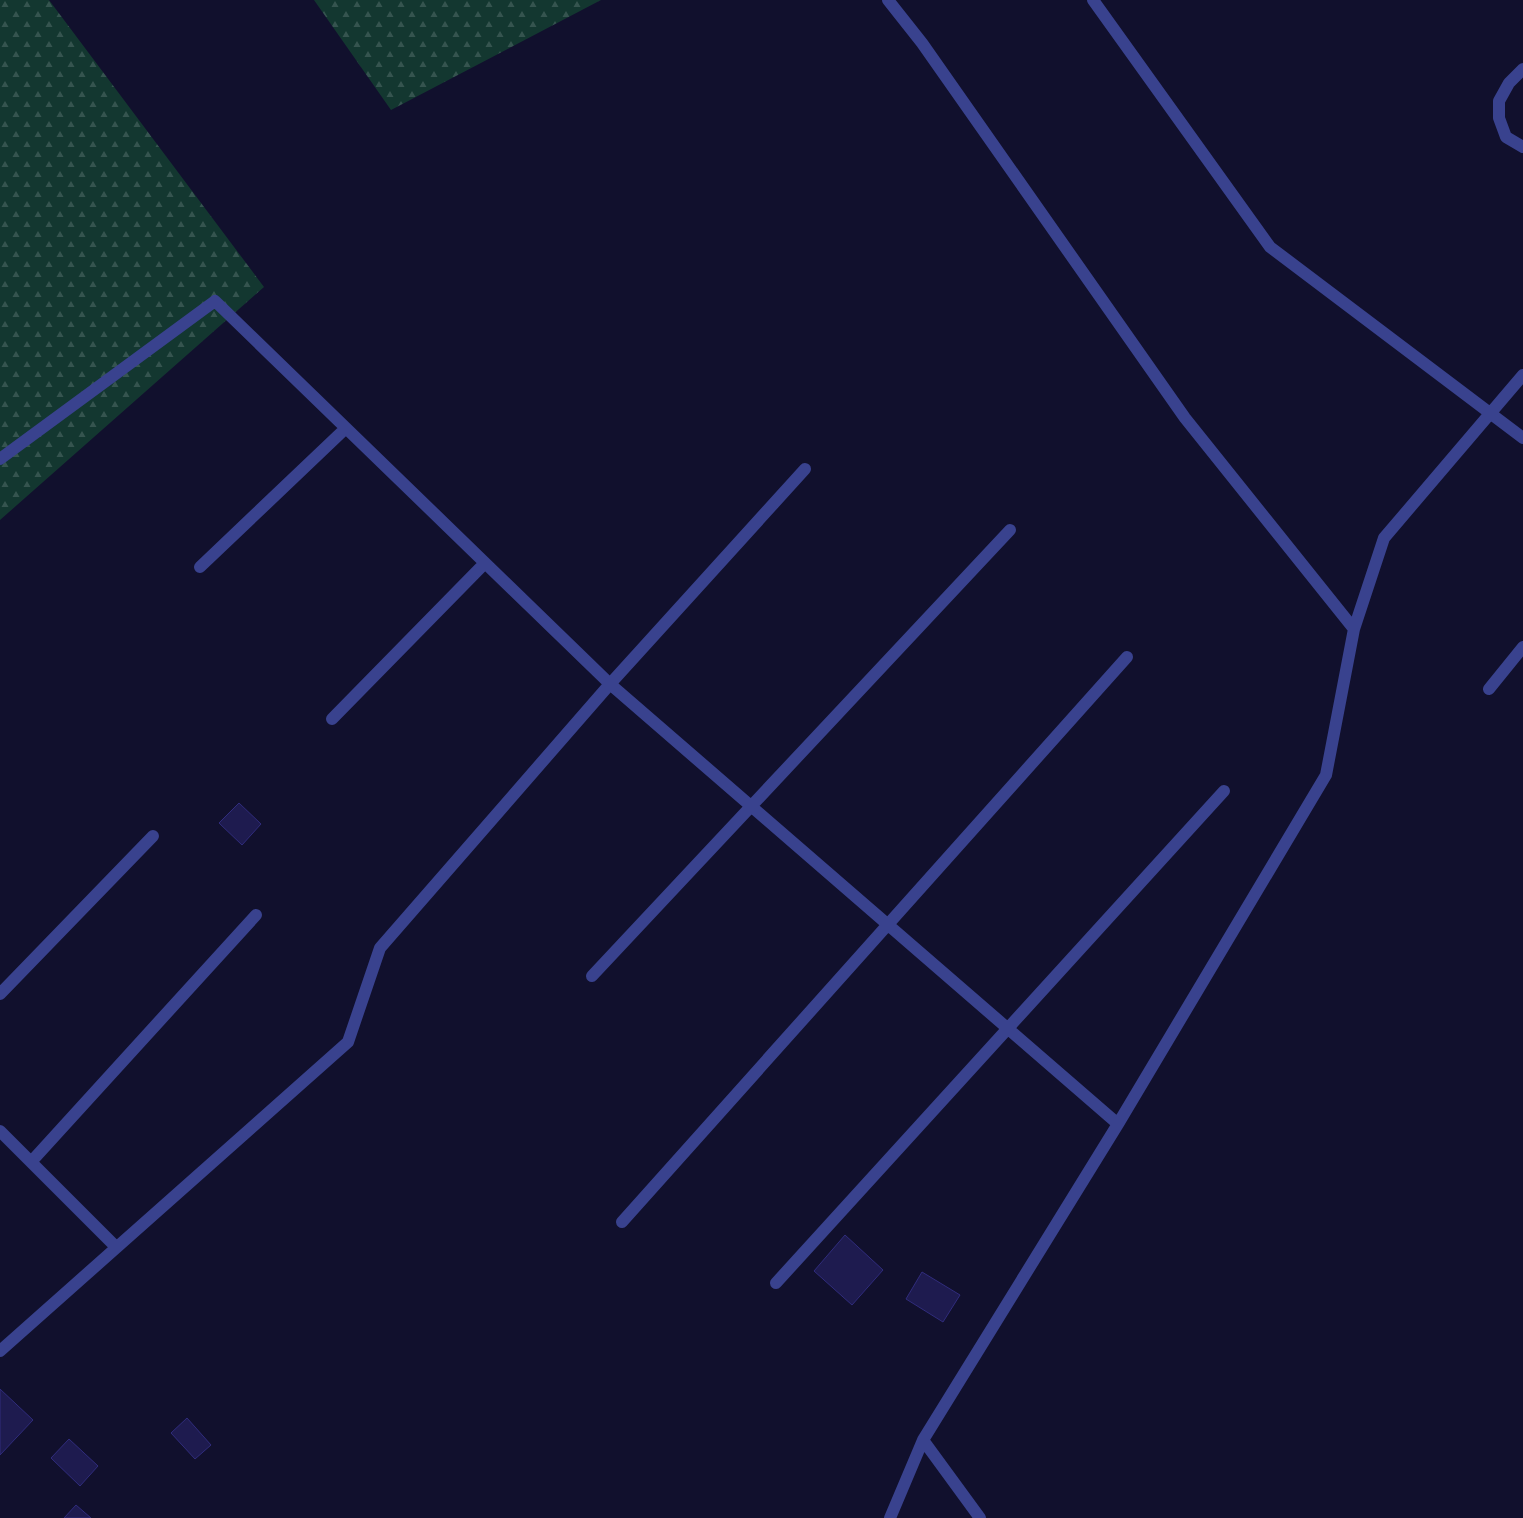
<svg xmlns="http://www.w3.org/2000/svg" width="1523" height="1518" font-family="'Archivo Narrow',sans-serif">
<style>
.forest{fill:url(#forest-firs)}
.building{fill:#1e1b4f;stroke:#302c7c}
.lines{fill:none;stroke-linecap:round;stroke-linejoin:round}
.minor{stroke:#39428e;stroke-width:12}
</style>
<defs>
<pattern id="forest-firs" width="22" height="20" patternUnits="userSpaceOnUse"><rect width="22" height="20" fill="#133730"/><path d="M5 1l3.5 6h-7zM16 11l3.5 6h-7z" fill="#35544f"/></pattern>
</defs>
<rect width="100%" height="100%" fill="#11102d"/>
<path class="forest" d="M 0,0 L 49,0 L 264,287 L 0,520 Z
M 314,0 L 601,0 L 391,110 Z"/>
<path class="building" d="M 239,803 L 261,824 L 242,845 L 219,823 Z
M 845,1235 L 883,1270 L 852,1305 L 814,1271 Z
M 922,1272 L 960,1295 L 943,1322 L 906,1299 Z
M 0,1389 L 33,1420 L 0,1455 Z
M 187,1418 L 211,1445 L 195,1459 L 171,1433 Z
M 69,1439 L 98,1466 L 80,1486 L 51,1458 Z
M 76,1505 L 91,1518 L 64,1518 Z"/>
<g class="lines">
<path class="minor" d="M 888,0 L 922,43 L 1185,418 L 1354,629
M 1093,0 L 1270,247 L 1523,438
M 1523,69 L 1509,83 L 1499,101 L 1499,118 L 1506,137 L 1523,147
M 0,459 L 215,301 L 610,684 L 805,469
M 200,567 L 346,428
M 1489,689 L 1523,647
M 332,719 L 485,563
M 592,976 L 1010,530
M 0,994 L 153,836
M 0,1131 L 116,1247
M 31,1162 L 256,915
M 622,1222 L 1127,657
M 776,1283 L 1224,791
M 0,1351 L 348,1042 L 380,948 L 610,684 L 1118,1124
M 923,1440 L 980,1518
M 890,1518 L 923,1440 L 1118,1124 L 1326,775 L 1354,629 L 1384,538 L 1523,375"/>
</g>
</svg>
